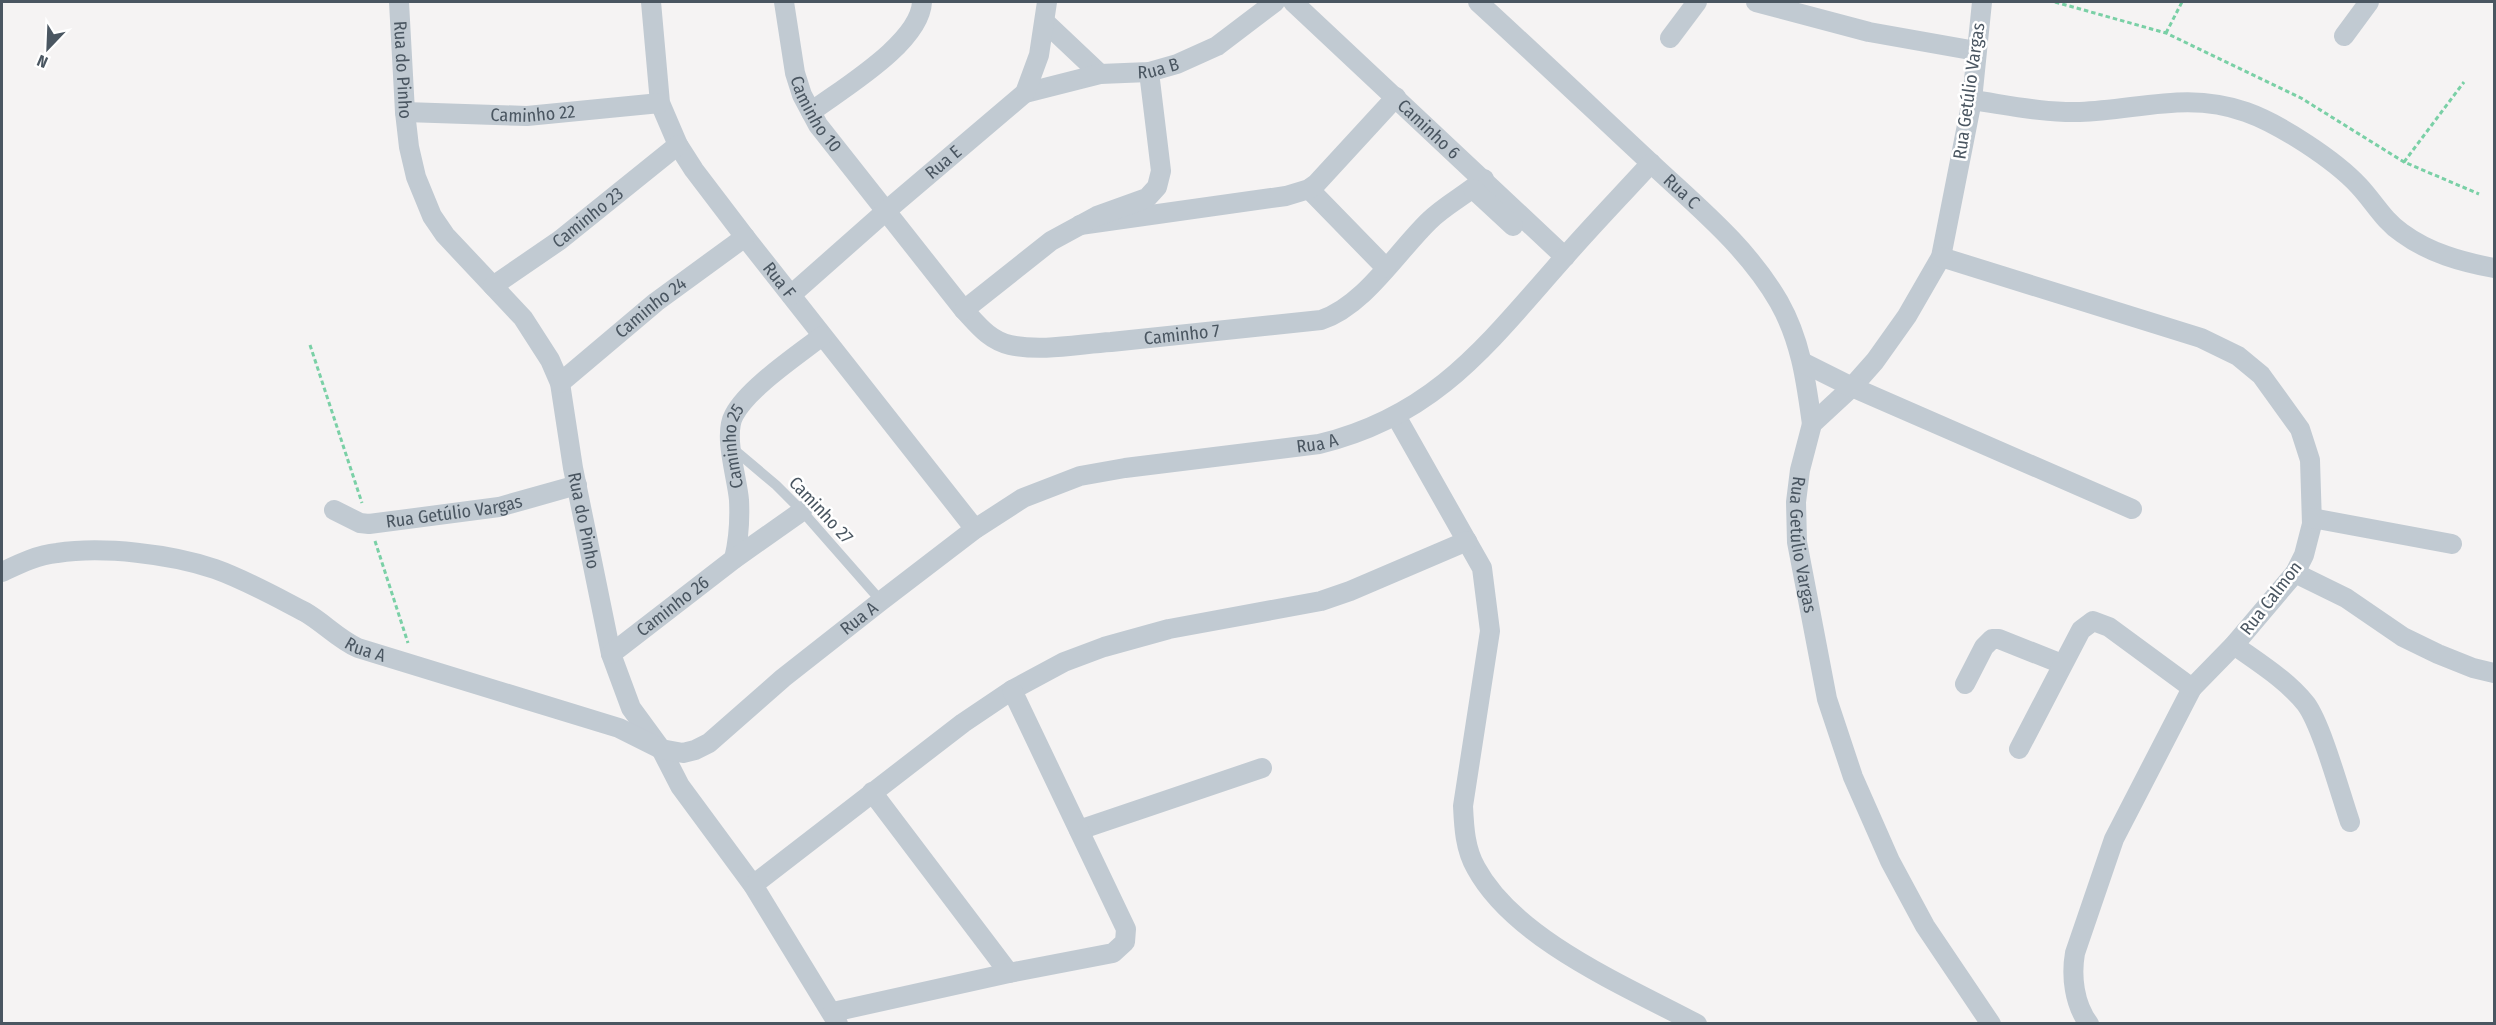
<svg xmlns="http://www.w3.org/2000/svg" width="2496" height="1025" font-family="'Fira Sans Condensed',sans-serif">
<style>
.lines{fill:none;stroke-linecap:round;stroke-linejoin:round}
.path{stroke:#7ad0a6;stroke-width:3;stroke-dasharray:4.5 3;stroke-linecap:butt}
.lane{stroke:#c1cad2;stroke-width:10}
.street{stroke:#c1cad2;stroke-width:20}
.labels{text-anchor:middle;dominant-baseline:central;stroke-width:5;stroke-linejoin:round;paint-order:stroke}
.street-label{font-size:18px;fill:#4a5661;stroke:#fff}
</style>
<rect width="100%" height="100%" fill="#f5f3f3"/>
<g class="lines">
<path class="path" d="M 2055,2 L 2166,33 L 2301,98 L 2404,162 L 2479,194
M 2166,33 L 2182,2
M 2404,162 L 2464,82
M 310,345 L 362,503
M 375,541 L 408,643"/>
<path class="lane" d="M 731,447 L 776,485 L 802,511 L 881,601"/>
<g class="street">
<path id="s1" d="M 399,2 L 405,112 L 409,147 L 416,177 L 432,216 L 445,235 L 523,318 L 550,360 L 560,383 L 573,468 L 611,654 L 631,708 L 661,749 L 680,786 L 753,885 L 838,1024"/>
<path id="s2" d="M 651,2 L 660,103 L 678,145 L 694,170 L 745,237 L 975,529"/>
<path id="s3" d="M 784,2 L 795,73 L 802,95 L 818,125 L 964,310 C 978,325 989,340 1010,345 C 1042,352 1079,344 1111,342 C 1181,335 1251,327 1321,320 C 1364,306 1397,252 1429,221 C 1445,205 1466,195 1484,179"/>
<path id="s4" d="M 1293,2 L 1565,257"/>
<path id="s5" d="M 1478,2 C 1537,56 1595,111 1654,166 C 1699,208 1748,248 1779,302 C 1801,341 1806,381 1812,424"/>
<path d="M 1756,2 L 1869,32 L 1976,51"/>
<path id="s6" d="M 1982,2 L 1972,100 L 1941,257 L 1907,316 L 1875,361 L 1852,387 L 1812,424 L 1800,470 L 1796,502 L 1797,542 L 1827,699 L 1853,777 L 1890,861 L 1925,926 L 1991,1024"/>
<path d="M 1046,23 L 1100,74"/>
<path d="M 2344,36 L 2369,2"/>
<path d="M 1670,38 L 1697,2"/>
<path id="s7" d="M 1025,93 L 1100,74 L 1149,72 L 1177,64 L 1217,46 L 1275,2"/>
<path d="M 1972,100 C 2007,105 2044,113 2080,112 C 2138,110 2188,91 2246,112 C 2280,124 2335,160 2359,186 C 2374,202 2384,221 2402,233 C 2429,253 2462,262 2494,268"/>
<path id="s8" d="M 405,112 L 527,116 L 660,103"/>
<path d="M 811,112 C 843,88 920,43 922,2"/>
<path d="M 1309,189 L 1386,268"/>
<path d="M 1473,189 L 1513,226"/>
<path d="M 1080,225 L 1286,196 L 1309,189 L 1316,184 L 1396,97"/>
<path d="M 1941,257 L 2201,338 L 2238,356 L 2261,375 L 2300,429 L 2310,460 L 2312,524 L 2304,555 L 2295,573 L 2234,645 L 2192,688 L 2114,839 L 2075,953 C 2071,976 2074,1004 2089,1024"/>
<path id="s9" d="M 493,286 L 560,240 L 678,145"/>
<path id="s10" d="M 791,295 L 886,211 L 1025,93 L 1039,55 L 1047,2"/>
<path d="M 964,310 L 1051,241 L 1097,216 L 1147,198 L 1157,187 L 1161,171 L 1149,72"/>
<path d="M 1804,363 L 1852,387 L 2132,509"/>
<path id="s11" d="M 560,383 L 656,302 L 745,237"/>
<path d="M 1396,416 L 1482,568 L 1490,631 L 1463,806 C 1464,827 1465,849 1476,868 C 1515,940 1626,986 1697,1024"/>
<path id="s12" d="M 334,510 L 360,523 L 369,524 L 499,507 L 577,485"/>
<path d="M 2312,518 L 2452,544"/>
<path id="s13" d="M 734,559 C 739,539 740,521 739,500 C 737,477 723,435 734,415 C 748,388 798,355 822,336"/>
<path id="s14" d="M 2,572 C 19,564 37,555 57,553 C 103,546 171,554 215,569 C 246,580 276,597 305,612 C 324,623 338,639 358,648 L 619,728 L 661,749 L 683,753 L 695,750 L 709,743 L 783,678 L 881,601 L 975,529 L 1023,498 L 1080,476 L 1125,468 L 1319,444 C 1431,417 1483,350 1555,268 C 1586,232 1619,198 1651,163"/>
<path d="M 2295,573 L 2346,598 L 2403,637 L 2438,654 L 2473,668 L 2494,673"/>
<path d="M 2234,645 C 2259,663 2287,680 2306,704 C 2322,726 2340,793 2350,822"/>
<path id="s15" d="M 611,654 L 734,559 L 802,511"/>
<path d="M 1965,684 L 1984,647 L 1992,639 L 1999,639 L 2062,664"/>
<path d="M 2019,749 L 2081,630 L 2093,621 L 2109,627 L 2192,688"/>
<path d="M 872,792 L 1009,973"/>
<path d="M 1079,830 L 1262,768"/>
<path d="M 753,885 L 963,723 L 1012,690 L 1064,662 L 1104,647 L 1169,629 L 1321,601 L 1350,591 L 1467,541"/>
<path d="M 833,1012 L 1009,973 L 1113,953 L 1125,942 L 1126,929 L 1012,690"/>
</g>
</g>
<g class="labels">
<g class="street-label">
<text stroke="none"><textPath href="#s7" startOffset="136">Rua B</textPath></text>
<text stroke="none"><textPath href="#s1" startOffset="68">Rua do Pinho</textPath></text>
<text transform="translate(1969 91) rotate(-82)">Rua Getúlio Vargas</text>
<text stroke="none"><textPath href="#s8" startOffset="128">Caminho 22</textPath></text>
<text stroke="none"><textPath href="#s3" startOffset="118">Caminho 10</textPath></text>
<text stroke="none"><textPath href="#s4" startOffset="186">Caminho 6</textPath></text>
<text stroke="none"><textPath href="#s10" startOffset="202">Rua E</textPath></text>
<text stroke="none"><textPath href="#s5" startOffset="278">Rua C</textPath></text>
<text stroke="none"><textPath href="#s9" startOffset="117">Caminho 23</textPath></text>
<text stroke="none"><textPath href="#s2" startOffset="316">Rua F</textPath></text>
<text stroke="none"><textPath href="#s11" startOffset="118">Caminho 24</textPath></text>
<text stroke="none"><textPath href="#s3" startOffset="596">Caminho 7</textPath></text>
<text stroke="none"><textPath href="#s14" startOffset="1452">Rua A</textPath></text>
<text stroke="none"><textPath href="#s13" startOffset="114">Caminho 25</textPath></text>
<text transform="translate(821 510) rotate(47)">Caminho 27</text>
<text stroke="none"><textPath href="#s12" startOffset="124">Rua Getúlio Vargas</textPath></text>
<text stroke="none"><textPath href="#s1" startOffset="570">Rua do Pinho</textPath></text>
<text stroke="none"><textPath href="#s6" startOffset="594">Rua Getúlio Vargas</textPath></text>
<text transform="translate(2271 598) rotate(-52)">Rua Calmon</text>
<text stroke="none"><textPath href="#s15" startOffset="78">Caminho 26</textPath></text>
<text stroke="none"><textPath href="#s14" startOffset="948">Rua A</textPath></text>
<text stroke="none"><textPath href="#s14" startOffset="390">Rua A</textPath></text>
</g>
</g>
<rect width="2496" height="1025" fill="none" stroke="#4a5661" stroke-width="6"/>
<g transform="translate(48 48) rotate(203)" stroke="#ffffff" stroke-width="4.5" paint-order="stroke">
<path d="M0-4.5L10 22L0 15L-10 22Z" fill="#4a5661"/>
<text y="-9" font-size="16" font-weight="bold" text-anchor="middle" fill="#4a5661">N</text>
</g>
</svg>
